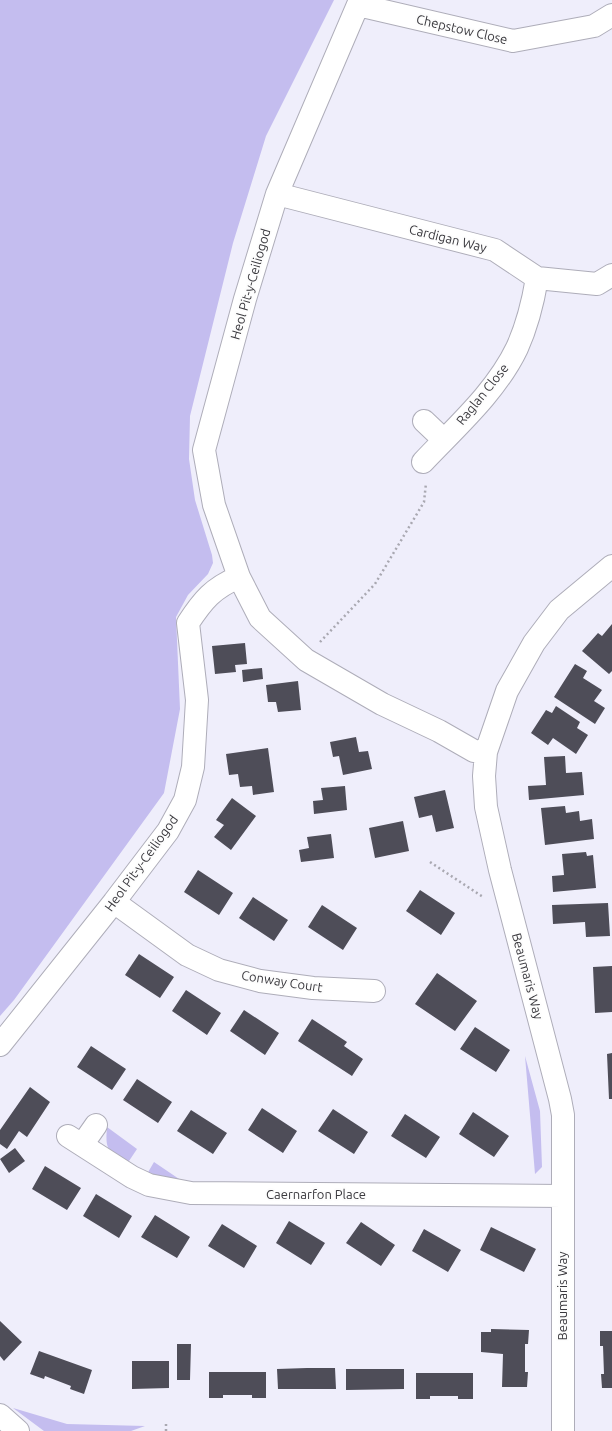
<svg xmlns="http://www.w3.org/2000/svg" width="612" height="1431" font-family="Ubuntu,sans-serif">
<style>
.green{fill:#c4bdef}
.building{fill:#4e4d58}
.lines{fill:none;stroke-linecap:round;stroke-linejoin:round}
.minor-casing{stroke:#aeadb9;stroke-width:24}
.tertiary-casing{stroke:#aeadb9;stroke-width:24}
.path{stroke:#a9a8b1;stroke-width:2.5;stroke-dasharray:2 3;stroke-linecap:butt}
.minor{stroke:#fff;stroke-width:22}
.tertiary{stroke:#fff;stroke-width:22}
.labels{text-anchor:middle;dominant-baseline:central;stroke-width:4;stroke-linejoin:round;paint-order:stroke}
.street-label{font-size:13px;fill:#3a393e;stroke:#fdfdfd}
</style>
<rect width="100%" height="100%" fill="#efeefb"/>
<path class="green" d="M 0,0 L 334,0 L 266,136 L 233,243 L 190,416 L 189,459 L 195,500 L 212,555 L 213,563 L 208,574 L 188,595 L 176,617 L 180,709 L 164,793 L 14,1000 L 0,1016 Z
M 525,1056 L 540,1111 L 542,1167 L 535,1174 Z
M 107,1127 L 137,1149 L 127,1164 C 108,1150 105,1151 107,1127 Z
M 154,1162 L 185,1183 L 147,1174 Z
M 13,1408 L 67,1424 L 145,1426 L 131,1431 L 44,1431 Z"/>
<path class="building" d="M 612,624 L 612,671 L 609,674 L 582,651 L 598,633 L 602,636 Z
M 245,643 L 247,664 L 235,665 L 236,672 L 215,674 L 212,646 Z
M 575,664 L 587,671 L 583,678 L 602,690 L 594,701 L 605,708 L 595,724 L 554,697 Z
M 262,668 L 263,679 L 243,682 L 242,670 Z
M 298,681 L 301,710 L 278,712 L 276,702 L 268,702 L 266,685 Z
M 556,706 L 580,722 L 577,728 L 588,735 L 576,754 L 553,738 L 548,745 L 531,733 L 546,710 L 552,713 Z
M 356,737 L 359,752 L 368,751 L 372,769 L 343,775 L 339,756 L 333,757 L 330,742 Z
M 268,748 L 274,792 L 253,795 L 252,786 L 240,787 L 238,774 L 229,775 L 226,754 Z
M 565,756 L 566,773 L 582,772 L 584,795 L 529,800 L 528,786 L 546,785 L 544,757 Z
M 345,786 L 347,810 L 314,814 L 313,801 L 323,800 L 321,788 Z
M 445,790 L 454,828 L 436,832 L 432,815 L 419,818 L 414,797 Z
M 232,798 L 256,816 L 231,850 L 214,837 L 224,825 L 216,820 Z
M 565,806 L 566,813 L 579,811 L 580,821 L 592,819 L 594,839 L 545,845 L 541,808 Z
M 403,821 L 409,851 L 375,858 L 369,828 Z
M 331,834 L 334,858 L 301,862 L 299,850 L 309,848 L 307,837 Z
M 586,852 L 587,856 L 593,855 L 596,888 L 553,892 L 552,876 L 564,875 L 562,854 Z
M 198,870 L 233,893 L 219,915 L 184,892 Z
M 420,890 L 455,913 L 441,935 L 406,911 Z
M 253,897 L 288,920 L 274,941 L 239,918 Z
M 608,903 L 610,936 L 586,937 L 585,922 L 553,924 L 552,905 Z
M 322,905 L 357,928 L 343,950 L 308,927 Z
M 139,954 L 174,977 L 160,998 L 125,975 Z
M 612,966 L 612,1012 L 595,1013 L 593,967 Z
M 437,973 L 477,1001 L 455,1031 L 415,1004 Z
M 186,990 L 221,1013 L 207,1035 L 172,1011 Z
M 244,1010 L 279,1033 L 265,1055 L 230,1031 Z
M 312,1019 L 347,1042 L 344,1046 L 363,1059 L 352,1076 L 298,1041 Z
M 475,1027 L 510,1050 L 496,1072 L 460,1049 Z
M 91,1046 L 126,1069 L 112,1090 L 77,1067 Z
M 612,1053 L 612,1099 L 609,1099 L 607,1054 Z
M 137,1079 L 172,1102 L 158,1123 L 123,1100 Z
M 30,1087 L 50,1102 L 27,1137 L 19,1131 L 7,1149 L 0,1144 L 0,1130 Z
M 262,1108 L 297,1131 L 283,1153 L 248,1130 Z
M 333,1109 L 368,1132 L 354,1154 L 318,1131 Z
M 191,1110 L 227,1133 L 213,1154 L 177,1131 Z
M 473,1112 L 509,1136 L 494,1157 L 459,1134 Z
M 405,1114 L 440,1137 L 426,1158 L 391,1136 Z
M 15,1148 L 25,1161 L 9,1173 L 0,1159 Z
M 45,1166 L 81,1188 L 67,1210 L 32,1189 Z
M 96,1194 L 132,1216 L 119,1238 L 83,1216 Z
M 155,1215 L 190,1237 L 177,1258 L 141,1237 Z
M 289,1221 L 325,1243 L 311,1265 L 276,1243 Z
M 361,1222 L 395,1245 L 381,1266 L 346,1243 Z
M 222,1224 L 257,1246 L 244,1268 L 208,1246 Z
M 491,1227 L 536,1249 L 524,1272 L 480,1250 Z
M 424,1229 L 461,1250 L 448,1272 L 412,1251 Z
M 0,1321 L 22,1342 L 4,1361 L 0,1356 Z
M 491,1329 L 529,1330 L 528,1344 L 525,1344 L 525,1372 L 528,1372 L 527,1387 L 502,1387 L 503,1354 L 481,1352 L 481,1332 L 491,1332 Z
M 600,1331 L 612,1331 L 612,1388 L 602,1388 L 601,1374 L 604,1374 L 603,1346 L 600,1346 Z
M 177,1344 L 191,1344 L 190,1380 L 177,1380 Z
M 39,1351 L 92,1370 L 84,1394 L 70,1389 L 71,1386 L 45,1376 L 44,1379 L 30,1374 Z
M 132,1361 L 169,1361 L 169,1388 L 132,1389 Z
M 307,1368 L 335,1368 L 336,1389 L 278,1389 L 277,1369 Z
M 346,1369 L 404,1369 L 404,1389 L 346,1390 Z
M 209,1372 L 266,1372 L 266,1398 L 252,1398 L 252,1395 L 223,1395 L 223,1398 L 209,1398 Z
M 416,1373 L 473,1373 L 473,1399 L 458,1399 L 458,1396 L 430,1396 L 430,1399 L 416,1399 Z"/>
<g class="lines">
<defs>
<path id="minor" d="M 360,0 L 277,194 L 245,299 L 204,450 L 214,505 L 239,577 L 260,618 L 306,660 L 382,704 L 439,731 L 474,751 L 486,752
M 358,5 L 513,41 L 594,26 L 612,15
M 277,194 L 495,250 L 537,278 L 597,284 L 612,275
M 424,421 L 444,440
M 423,462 C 456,427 496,392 517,348 C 527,326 533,302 537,278
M 114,902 L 187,955 L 219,970 L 260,981 L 313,988 L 374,991
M 0,1045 L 114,902 L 168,831 L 185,800 L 193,767 L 197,700 L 188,623 C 203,600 213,588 239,577
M 68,1136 L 132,1177 L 149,1185 L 191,1193 L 562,1196
M 82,1145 L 96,1125
M 563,1431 L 563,1115 L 560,1099 L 500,870 L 486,807 L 484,776 L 486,752 L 507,691 L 534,643 L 559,610 L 612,566"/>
<path id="tertiary" d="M 0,1415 L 18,1431"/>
</defs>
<use href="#minor" class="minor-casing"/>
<use href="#tertiary" class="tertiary-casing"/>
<path class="path" d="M 320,642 L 375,584 L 424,502 L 426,483
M 430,862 L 483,897
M 166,1431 L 166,1422"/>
<use href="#minor" class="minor"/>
<use href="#tertiary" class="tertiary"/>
</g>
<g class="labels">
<g class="street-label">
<text transform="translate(462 29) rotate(13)">Chepstow Close</text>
<text transform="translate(448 238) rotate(14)">Cardigan Way</text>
<text transform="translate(250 284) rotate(-74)">Heol Pit-y-Ceiliogod</text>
<text transform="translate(482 394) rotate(-51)">Raglan Close</text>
<text transform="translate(141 863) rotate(-54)">Heol Pit-y-Ceiliogod</text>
<text transform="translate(528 976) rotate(75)">Beaumaris Way</text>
<text transform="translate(282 981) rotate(9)">Conway Court</text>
<text x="316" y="1194">Caernarfon Place</text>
<text transform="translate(562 1296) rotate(-90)">Beaumaris Way</text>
</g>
</g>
</svg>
